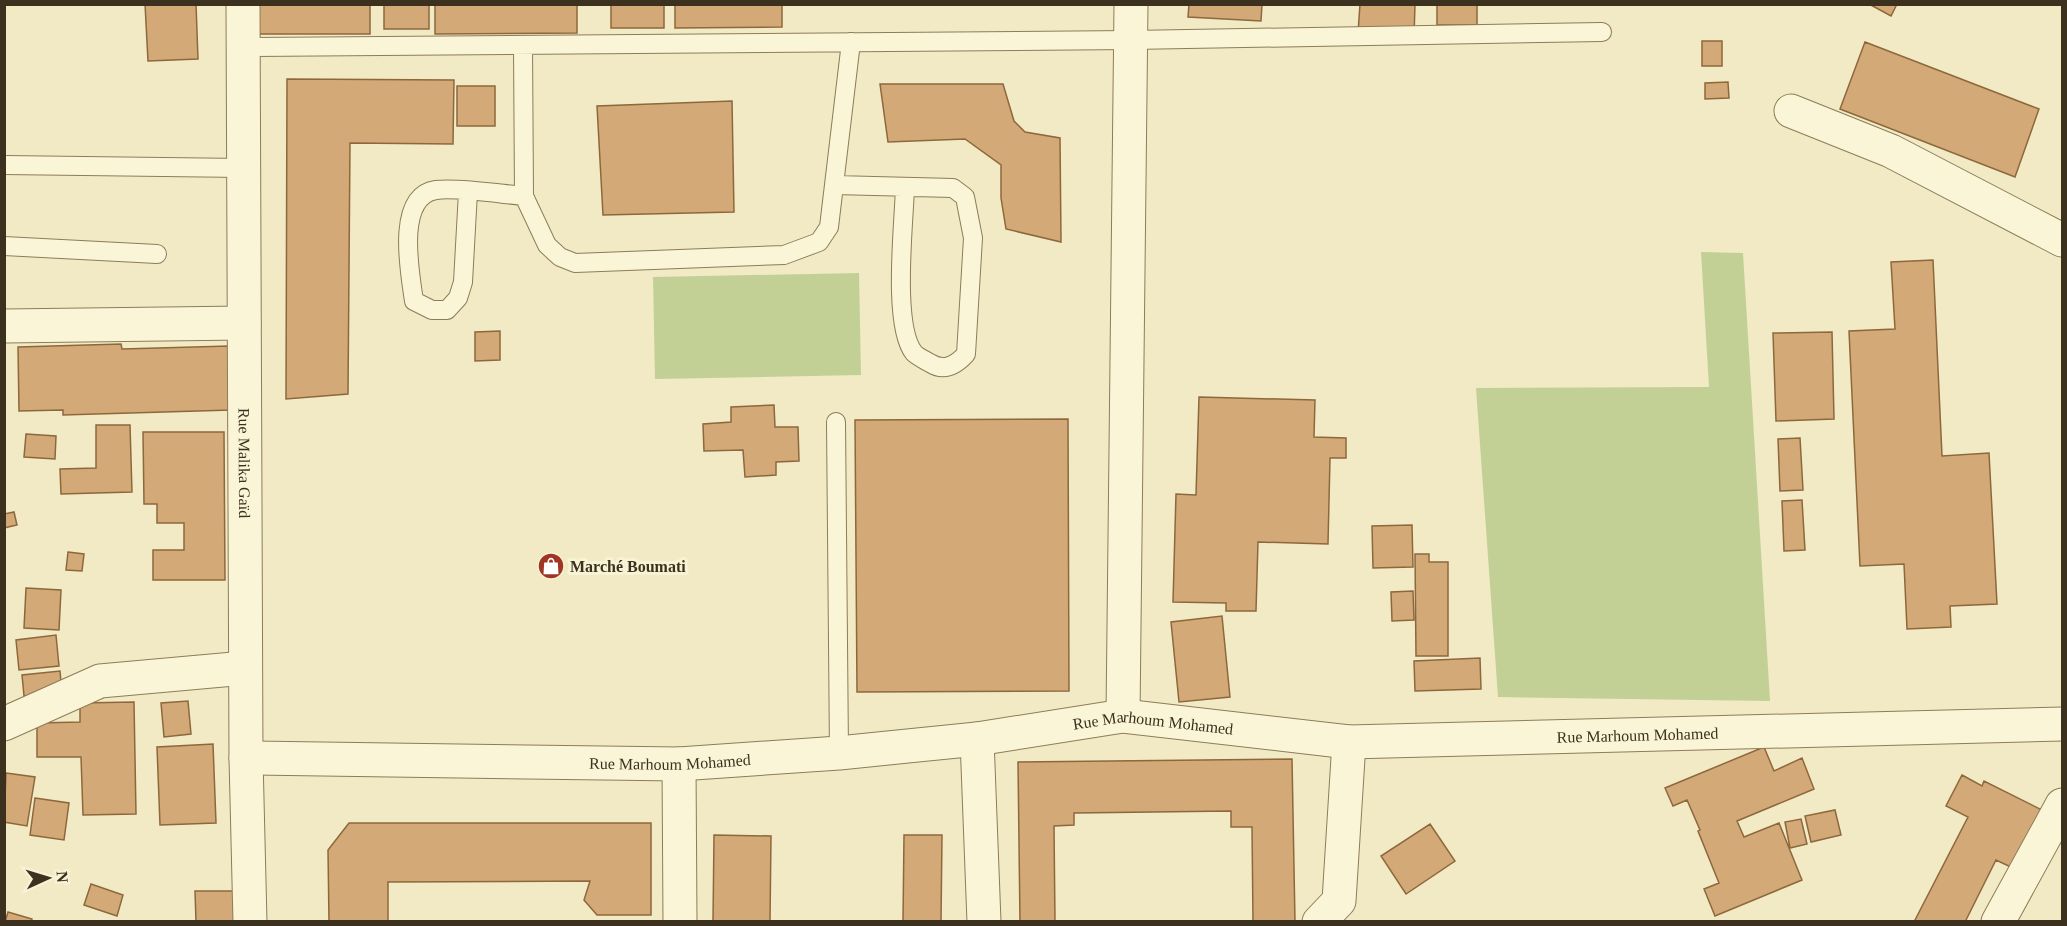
<svg xmlns="http://www.w3.org/2000/svg" width="2067" height="926" font-family="Georgia,serif">
<style>
.green{fill:#c2d096}
.building{fill:#d2a977;stroke:#8e683d;stroke-width:1.5}
.lines{fill:none;stroke-linecap:round;stroke-linejoin:round}
.lane-casing{stroke:#8d7c59;stroke-width:20}
.street-casing{stroke:#8d7c59;stroke-width:35}
.lane{stroke:#fbf5d8;stroke-width:18}
.street{stroke:#fbf5d8;stroke-width:33}
.labels{text-anchor:middle;dominant-baseline:central;stroke-width:6;stroke-linejoin:round;paint-order:stroke}
.street-label{font-size:16px;fill:#3c311e;stroke:#f8f3d4}
.poi-label{font-size:16px;font-weight:bold;fill:#3c311e;stroke:#f8f3d4;text-anchor:start}
</style>
<rect width="100%" height="100%" fill="#f1eac4"/>
<path class="green" d="M 1701,252 L 1743,253 L 1770,701 L 1498,697 L 1476,388 L 1709,387 Z
M 859,273 L 861,375 L 655,379 L 653,277 Z"/>
<path class="building" d="M 145,4 L 196,4 L 198,59 L 148,61 Z
M 252,4 L 370,4 L 370,34 L 252,34 Z
M 384,4 L 429,4 L 429,29 L 384,29 Z
M 435,4 L 577,4 L 577,33 L 435,34 Z
M 611,4 L 664,4 L 664,28 L 611,28 Z
M 675,4 L 782,4 L 782,27 L 675,28 Z
M 1189,4 L 1262,4 L 1261,21 L 1188,17 Z
M 1360,4 L 1415,5 L 1414,36 L 1358,33 Z
M 1437,4 L 1477,4 L 1477,25 L 1437,25 Z
M 1869,4 L 1897,4 L 1891,16 Z
M 1702,41 L 1722,41 L 1722,66 L 1702,66 Z
M 1865,42 L 2039,109 L 2015,177 L 1840,109 Z
M 287,79 L 454,80 L 453,144 L 350,143 L 348,394 L 286,399 Z
M 1728,82 L 1729,98 L 1705,99 L 1705,83 Z
M 880,84 L 1003,84 L 1014,121 L 1025,132 L 1060,138 L 1061,242 L 1006,229 L 1001,198 L 1001,165 L 965,139 L 888,142 Z
M 457,86 L 495,86 L 495,126 L 457,126 Z
M 732,101 L 734,212 L 603,215 L 597,106 Z
M 1933,260 L 1942,456 L 1989,453 L 1997,604 L 1950,606 L 1951,627 L 1907,629 L 1904,564 L 1860,566 L 1849,331 L 1895,329 L 1891,262 Z
M 500,331 L 500,360 L 475,361 L 475,332 Z
M 1832,332 L 1834,419 L 1776,421 L 1773,333 Z
M 121,344 L 122,349 L 229,346 L 231,410 L 63,415 L 63,410 L 19,411 L 18,347 Z
M 1199,397 L 1315,400 L 1314,437 L 1346,438 L 1346,458 L 1330,458 L 1328,544 L 1258,542 L 1256,611 L 1226,611 L 1226,603 L 1173,602 L 1176,494 L 1196,495 Z
M 774,405 L 775,427 L 798,427 L 799,461 L 776,462 L 776,475 L 745,477 L 743,450 L 704,451 L 703,424 L 731,422 L 731,407 Z
M 1068,419 L 1069,691 L 857,692 L 855,420 Z
M 96,425 L 130,425 L 132,492 L 61,494 L 60,469 L 96,468 Z
M 143,432 L 224,432 L 225,580 L 153,580 L 153,550 L 184,550 L 184,523 L 157,523 L 157,504 L 144,504 Z
M 26,434 L 56,436 L 55,459 L 24,457 Z
M 1800,438 L 1803,490 L 1780,491 L 1778,439 Z
M 1802,500 L 1805,550 L 1784,551 L 1782,501 Z
M 14,512 L 17,525 L 4,528 L 4,514 Z
M 1412,525 L 1413,567 L 1373,568 L 1372,526 Z
M 68,552 L 84,554 L 82,571 L 66,570 Z
M 1415,554 L 1429,554 L 1429,562 L 1448,562 L 1448,656 L 1416,656 Z
M 26,588 L 61,590 L 59,630 L 24,628 Z
M 1413,591 L 1414,620 L 1392,621 L 1391,592 Z
M 1222,616 L 1230,697 L 1179,702 L 1171,622 Z
M 56,635 L 59,666 L 19,670 L 16,640 Z
M 1480,658 L 1481,689 L 1415,691 L 1414,661 Z
M 60,671 L 62,693 L 24,696 L 22,675 Z
M 188,701 L 191,734 L 164,737 L 161,703 Z
M 134,702 L 136,814 L 83,815 L 81,757 L 37,757 L 37,723 L 80,722 L 80,703 Z
M 213,744 L 216,823 L 160,825 L 157,747 Z
M 1764,747 L 1774,771 L 1802,758 L 1814,789 L 1737,821 L 1744,837 L 1779,823 L 1802,880 L 1715,916 L 1704,889 L 1719,883 L 1698,831 L 1700,830 L 1687,800 L 1673,806 L 1665,788 Z
M 1292,759 L 1295,922 L 1253,922 L 1252,827 L 1231,827 L 1231,811 L 1074,813 L 1074,825 L 1054,826 L 1055,922 L 1020,922 L 1018,762 Z
M 6,773 L 35,777 L 27,826 L 4,822 Z
M 1962,775 L 1982,786 L 1984,781 L 2044,811 L 2015,869 L 1996,860 L 1965,922 L 1914,922 L 1968,817 L 1946,806 Z
M 35,798 L 69,803 L 64,840 L 30,835 Z
M 1835,810 L 1841,835 L 1811,842 L 1805,816 Z
M 1801,819 L 1807,844 L 1790,848 L 1785,822 Z
M 349,823 L 651,823 L 651,915 L 597,915 L 584,900 L 590,881 L 388,882 L 388,922 L 329,922 L 328,850 Z
M 1430,824 L 1455,861 L 1406,894 L 1381,856 Z
M 714,835 L 771,836 L 770,922 L 713,922 Z
M 904,835 L 942,835 L 941,922 L 903,922 Z
M 91,884 L 123,895 L 117,916 L 84,905 Z
M 195,891 L 240,891 L 241,922 L 196,922 Z
M 8,912 L 32,919 L 31,922 L 5,922 Z"/>
<g class="lines">
<defs>
<path id="lane" d="M 523,46 L 524,196 L 547,245 L 560,257 L 575,263 L 784,255 L 819,242 L 829,227 L 851,42
M 243,47 L 1131,40 L 1602,32
M 4,165 L 243,168
M 835,185 L 953,188 L 965,197 L 973,238 L 966,354 C 956,365 944,372 930,363 C 925,360 918,357 914,353 C 892,326 904,223 905,187
M 468,192 L 463,282 L 458,298 L 447,310 L 432,310 L 414,301 C 410,273 395,196 436,190 C 457,187 501,194 524,196
M 4,246 L 157,254
M 836,422 L 839,753"/>
<g id="street">
<path id="s1" d="M 243,4 L 246,758 L 250,922"/>
<path d="M 1791,111 L 1891,151 L 2062,240"/>
<path d="M 4,326 L 244,323"/>
<path d="M 1123,716 L 1131,4"/>
<path d="M 4,724 L 100,681 L 245,668"/>
<path d="M 977,739 L 984,922"/>
<path id="s2" d="M 246,758 L 679,764 L 839,753 L 977,739 L 1123,716 L 1349,742 L 2062,724"/>
<path d="M 679,764 L 680,922"/>
<path d="M 1319,922 L 1339,901 L 1349,742"/>
<path d="M 1998,922 L 2062,805"/>
</g>
</defs>
<use href="#lane" class="lane-casing"/>
<use href="#street" class="street-casing"/>
<use href="#lane" class="lane"/>
<use href="#street" class="street"/>
</g>
<defs>
<symbol id="shop-disc" viewBox="-11 -11 22 22"><circle r="9.5" fill="#a13524" stroke="#f8f3d4"/><path d="M-5-2.5h2.3a2.7 3.5 0 0 1 5.4 0H5L5.5 6h-11ZM-1.5-2.5h3a1.5 2.3 0 0 0-3 0Z" fill="#fff"/></symbol>
</defs>
<g fill-rule="evenodd">
<use href="#shop-disc" x="536" y="551" width="30" height="30"/>
</g>
<g class="labels">
<g class="street-label">
<text stroke="none"><textPath href="#s1" startOffset="459">Rue Malika Gaïd</textPath></text>
<text stroke="none"><textPath href="#s2" startOffset="910">Rue Marhoum Mohamed</textPath></text>
<text stroke="none"><textPath href="#s2" startOffset="1396">Rue Marhoum Mohamed</textPath></text>
<text stroke="none"><textPath href="#s2" startOffset="424">Rue Marhoum Mohamed</textPath></text>
</g>
<g class="poi-label">
<text x="570" y="566">Marché Boumati</text>
</g>
</g>
<rect width="2067" height="926" fill="none" stroke="#3c311e" stroke-width="12"/>
<g transform="translate(48 878) rotate(86)" stroke="#f8f3d4" stroke-width="4.5" paint-order="stroke">
<path d="M0-4.5L10 22L0 15L-10 22Z" fill="#3c311e"/>
<text y="-9" font-size="16" font-weight="bold" text-anchor="middle" fill="#3c311e">N</text>
</g>
</svg>
